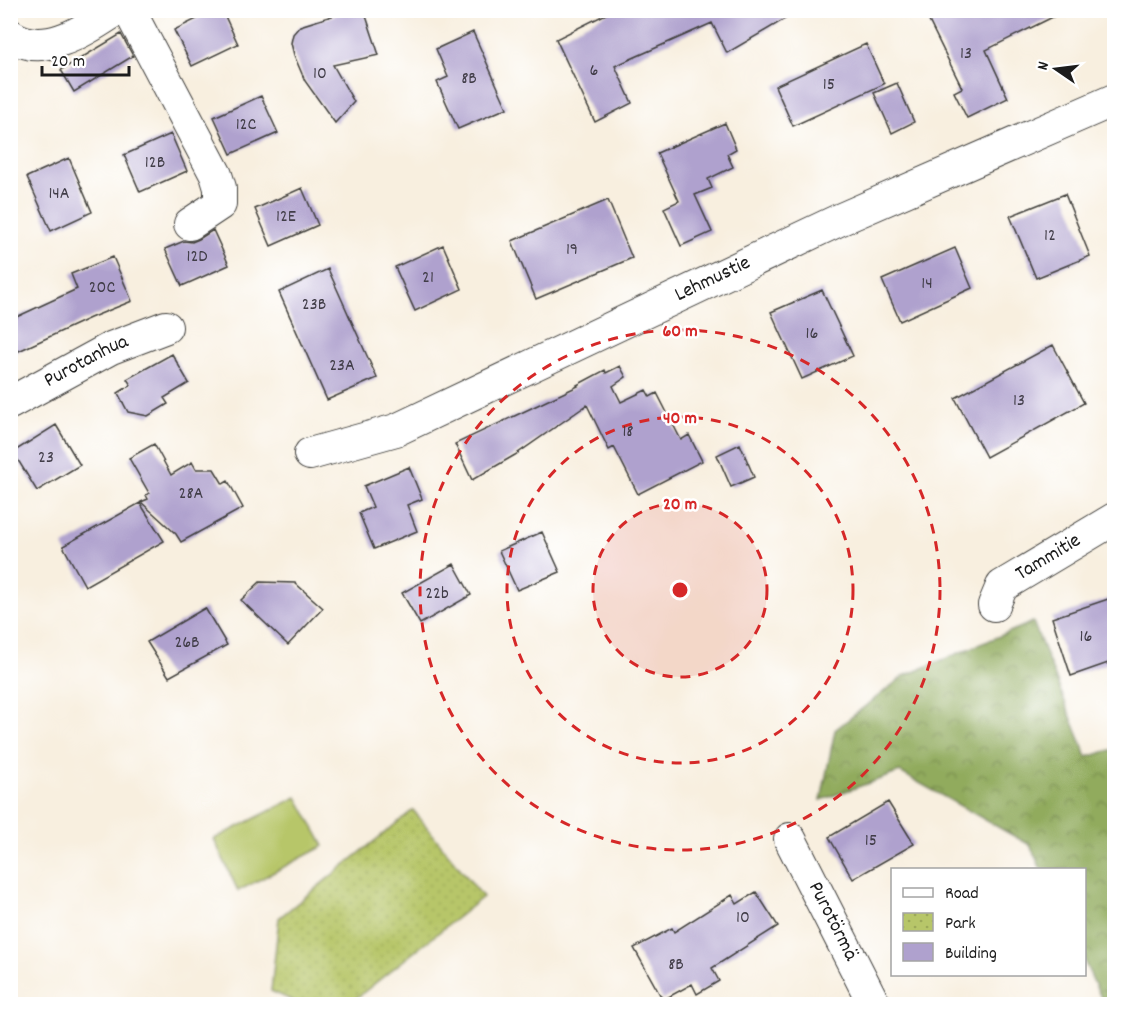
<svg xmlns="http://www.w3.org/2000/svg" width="1125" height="1015" font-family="Dekko,sans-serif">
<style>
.forest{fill:url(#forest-crowns);stroke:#56643c;stroke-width:1.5}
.park{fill:url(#park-dots);stroke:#6a7142;stroke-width:1.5}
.garden{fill:#b7c669;stroke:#6a7142;stroke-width:1.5}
.building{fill:#afa1ce}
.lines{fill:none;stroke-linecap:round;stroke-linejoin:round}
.minor-casing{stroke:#3d3c39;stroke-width:34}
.minor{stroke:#fff;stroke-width:32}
.ring{fill:none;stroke:#d62828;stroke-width:3;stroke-dasharray:10 8}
.labels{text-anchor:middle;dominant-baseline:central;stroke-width:5;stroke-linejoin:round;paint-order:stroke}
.number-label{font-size:18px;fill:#413d48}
.street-label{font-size:21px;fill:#1c1c1c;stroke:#fff}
.centre{fill:#d62828;stroke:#fff;stroke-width:3}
.ring-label{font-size:18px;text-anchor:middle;font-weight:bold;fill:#d62828;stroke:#fff;stroke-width:5;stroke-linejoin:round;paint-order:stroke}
</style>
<defs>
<pattern id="forest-crowns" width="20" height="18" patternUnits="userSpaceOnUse" patternTransform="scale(1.5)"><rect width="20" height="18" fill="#91ab5d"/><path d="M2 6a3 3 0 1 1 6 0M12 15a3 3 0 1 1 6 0" fill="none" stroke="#768a4c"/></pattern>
<pattern id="park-dots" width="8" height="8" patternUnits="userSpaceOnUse" patternTransform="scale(1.5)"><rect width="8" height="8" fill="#b7c669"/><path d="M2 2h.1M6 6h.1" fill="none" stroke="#9daa5a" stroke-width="1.8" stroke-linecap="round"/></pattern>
</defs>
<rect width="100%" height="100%" fill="#fff"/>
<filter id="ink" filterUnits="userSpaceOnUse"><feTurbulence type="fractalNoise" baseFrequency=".0167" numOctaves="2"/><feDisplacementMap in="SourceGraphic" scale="12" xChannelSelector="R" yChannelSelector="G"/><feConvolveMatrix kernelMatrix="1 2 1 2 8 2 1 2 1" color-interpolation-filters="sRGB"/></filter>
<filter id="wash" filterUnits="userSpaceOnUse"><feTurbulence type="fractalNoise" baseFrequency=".008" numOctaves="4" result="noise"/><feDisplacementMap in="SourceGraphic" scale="24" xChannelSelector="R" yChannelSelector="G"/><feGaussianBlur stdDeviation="1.35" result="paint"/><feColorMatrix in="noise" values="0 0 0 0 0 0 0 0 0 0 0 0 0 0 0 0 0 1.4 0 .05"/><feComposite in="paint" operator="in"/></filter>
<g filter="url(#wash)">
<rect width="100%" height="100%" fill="#f8efdf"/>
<path class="forest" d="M 1033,622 L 1087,757 L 1114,749 L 1114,1004 L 1104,1004 L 1085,963 L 1084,870 L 1041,869 L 1030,845 L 900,772 L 821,800 L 835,730 L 904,676 Z"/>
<path class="park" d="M 413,810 L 483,897 L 349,1004 L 300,1004 L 271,991 L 279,918 Z"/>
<path class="garden" d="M 297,797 L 324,846 L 238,891 L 214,839 Z"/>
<g id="blocks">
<path class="building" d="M 215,10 L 222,10 L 238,44 L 192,66 L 174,30 Z
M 351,10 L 364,10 L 379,55 L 333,65 L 354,102 L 335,123 L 305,81 L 294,55 L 291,43 L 293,34 L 300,26 Z
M 614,10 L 800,10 L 727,53 L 712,23 L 615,66 L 632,103 L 595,122 L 556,39 Z
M 950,10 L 1067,10 L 986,50 L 1008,98 L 967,118 L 954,92 L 962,88 L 929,21 Z
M 473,32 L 507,108 L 458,129 L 437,82 L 448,77 L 436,49 Z
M 121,34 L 133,56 L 74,92 L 61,70 Z
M 866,44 L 884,84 L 793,126 L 775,86 Z
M 897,83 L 914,122 L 892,133 L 874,93 Z
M 261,96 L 278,133 L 231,154 L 214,117 Z
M 725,123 L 736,149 L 727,154 L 733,167 L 708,179 L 712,188 L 695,195 L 712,232 L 681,246 L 664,208 L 679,201 L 657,153 Z
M 171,134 L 187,171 L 140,192 L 124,155 Z
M 69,158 L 92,212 L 51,231 L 27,177 Z
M 302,188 L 318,225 L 271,246 L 255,209 Z
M 1065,194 L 1090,256 L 1036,278 L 1010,216 Z
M 608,200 L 632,258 L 536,299 L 512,241 Z
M 213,230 L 229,265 L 182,286 L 165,249 L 184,241 L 192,242 L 199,239 Z
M 443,245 L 462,289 L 415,311 L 395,267 Z
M 955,248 L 972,288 L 900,321 L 882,280 Z
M 113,257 L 132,301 L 90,318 L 10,355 L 10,320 L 77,289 L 71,274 Z
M 328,269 L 377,378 L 327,400 L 279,292 Z
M 822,290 L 853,356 L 802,379 L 771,312 Z
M 1053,345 L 1084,403 L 986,457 L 955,398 Z
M 172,354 L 189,383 L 164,398 L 168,404 L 148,416 L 128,412 L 118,393 L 131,385 L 127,379 Z
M 620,366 L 626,377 L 613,386 L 621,402 L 646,390 L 650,397 L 657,393 L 681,440 L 689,435 L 702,461 L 638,494 L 614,447 L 609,450 L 587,405 L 515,455 L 472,480 L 455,444 L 578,386 L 577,385 L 605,370 L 606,373 Z
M 56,425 L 80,465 L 37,491 L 13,452 Z
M 154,444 L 171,475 L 192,462 L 196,469 L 214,469 L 223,484 L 228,481 L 243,508 L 181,542 L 176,534 L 141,502 L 148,499 L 146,495 L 149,493 L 129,458 Z
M 740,444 L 754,477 L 731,487 L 717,455 Z
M 409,467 L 422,499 L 407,505 L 417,531 L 374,549 L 359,513 L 373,507 L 364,486 Z
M 140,503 L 164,541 L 85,586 L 63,546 Z
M 542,532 L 560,572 L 517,590 L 499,551 Z
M 454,564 L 471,595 L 420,624 L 402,593 Z
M 260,582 L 295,583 L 323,608 L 288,645 L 241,600 Z
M 1114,597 L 1114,661 L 1071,676 L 1052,618 Z
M 205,608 L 227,645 L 169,677 L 147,642 Z
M 888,802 L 914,844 L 853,879 L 829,837 Z
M 756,892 L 778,926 L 712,968 L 719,981 L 697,994 L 692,984 L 663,1000 L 634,948 L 672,928 L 674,932 L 732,895 L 737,904 Z"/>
</g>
</g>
<g filter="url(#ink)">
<use href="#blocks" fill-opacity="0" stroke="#3d3c39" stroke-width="1.5"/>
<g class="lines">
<defs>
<g id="minor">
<path d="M 129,10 L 216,175 L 220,188 L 220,204 L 190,224"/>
<path d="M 10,35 C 44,60 88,28 116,10"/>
<path id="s1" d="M 10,403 L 111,348 L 166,327"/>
<path id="s2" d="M 310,454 L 396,430 L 839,220 L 1114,100"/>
<path id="s3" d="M 994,605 L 1002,586 L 1114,519"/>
<path id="s4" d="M 790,839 L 874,1004"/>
</g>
</defs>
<use href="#minor" class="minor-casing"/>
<use href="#minor" class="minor"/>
</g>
</g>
<circle cx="680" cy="590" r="87" fill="#d62828" fill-opacity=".12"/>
<g class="ring">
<circle cx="680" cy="590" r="87"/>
<circle cx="680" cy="590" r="173"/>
<circle cx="680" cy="590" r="260"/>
</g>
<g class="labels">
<g class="number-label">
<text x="966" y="54">13</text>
<text x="594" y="71">6</text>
<text x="320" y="74">10</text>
<text x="469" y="79">8B</text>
<text x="829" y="85">15</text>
<text x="246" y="125">12C</text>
<text x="155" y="163">12B</text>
<text x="59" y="194">14A</text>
<text x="286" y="217">12E</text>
<text x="1050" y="236">12</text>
<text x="572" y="250">19</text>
<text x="197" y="257">12D</text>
<text x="428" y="278">21</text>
<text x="927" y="284">14</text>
<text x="102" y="288">20C</text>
<text x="314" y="305">23B</text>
<text x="812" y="334">16</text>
<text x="342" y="366">23A</text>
<text x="1019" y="401">13</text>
<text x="628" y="432">18</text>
<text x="46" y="458">23</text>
<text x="191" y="494">28A</text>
<text x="437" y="594">22b</text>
<text x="1086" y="637">16</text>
<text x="187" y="643">26B</text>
<text x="871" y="841">15</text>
<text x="743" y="918">10</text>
<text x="676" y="965">8B</text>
</g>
<g class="street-label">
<text stroke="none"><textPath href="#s2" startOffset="440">Lehmustie</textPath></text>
<text stroke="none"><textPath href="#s1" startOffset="87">Purotanhua</textPath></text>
<text stroke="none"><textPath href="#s3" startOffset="75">Tammitie</textPath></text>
<text stroke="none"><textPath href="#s4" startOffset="93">Purotörmä</textPath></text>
</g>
</g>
<circle cx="680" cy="590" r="9" class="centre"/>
<g class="ring-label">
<text x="680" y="336">60 m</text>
<text x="680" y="423">40 m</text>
<text x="680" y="509">20 m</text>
</g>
<rect width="1125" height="1015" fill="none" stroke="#fff" stroke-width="36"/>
<rect x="891" y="868" width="195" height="108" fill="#ffffff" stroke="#a4a4a4" stroke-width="1.5"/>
<rect x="903" y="888" width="30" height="9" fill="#ffffff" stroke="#a4a4a4" stroke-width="1.5"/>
<text x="945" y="898" font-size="18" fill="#1c1c1c">Road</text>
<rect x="903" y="913" width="30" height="18" fill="url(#park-dots)" stroke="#a4a4a4" stroke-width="1.5"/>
<text x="945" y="928" font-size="18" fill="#1c1c1c">Park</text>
<rect x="903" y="943" width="30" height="18" fill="#afa1ce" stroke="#a4a4a4" stroke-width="1.5"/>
<text x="945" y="958" font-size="18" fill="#1c1c1c">Building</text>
<g transform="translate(1056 69) rotate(284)" stroke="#ffffff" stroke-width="4.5" paint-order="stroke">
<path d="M0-4.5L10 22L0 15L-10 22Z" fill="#1c1c1c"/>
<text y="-9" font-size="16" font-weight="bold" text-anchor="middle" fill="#1c1c1c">N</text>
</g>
<path d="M42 66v9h87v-9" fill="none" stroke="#1c1c1c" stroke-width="3"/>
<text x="51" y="66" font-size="18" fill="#1c1c1c" stroke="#ffffff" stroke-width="4.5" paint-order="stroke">20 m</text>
</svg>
